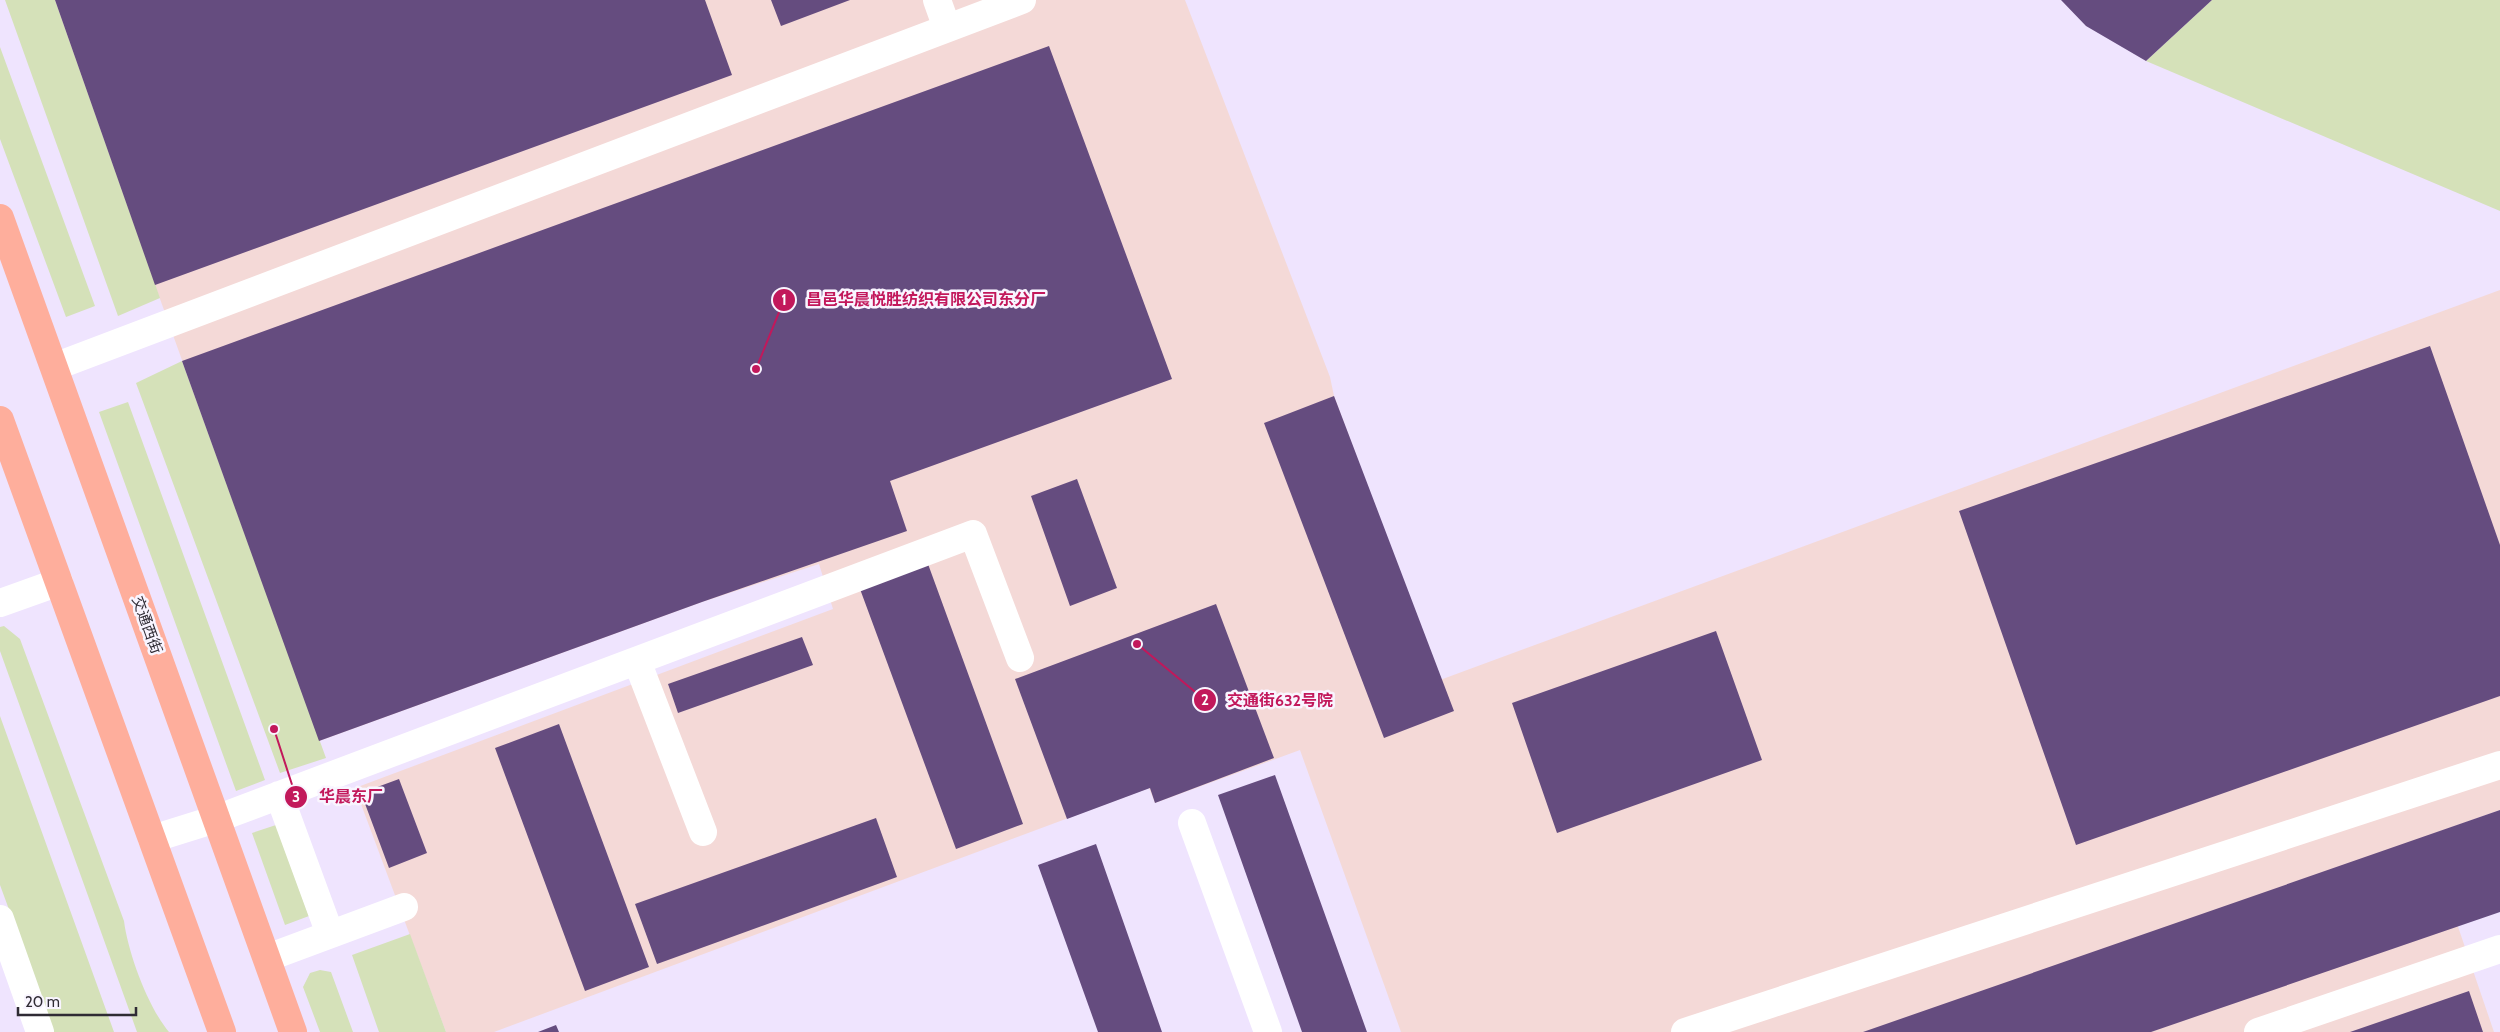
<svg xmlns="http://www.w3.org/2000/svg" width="2500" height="1032" font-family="Cabin,'Noto Sans SC',sans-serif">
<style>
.industrial{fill:#f4d9d7}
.green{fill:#d5e1b9}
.building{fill:#654c7f}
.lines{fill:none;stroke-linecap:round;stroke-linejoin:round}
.minor{stroke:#fff;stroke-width:28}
.major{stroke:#feae9c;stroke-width:28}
.labels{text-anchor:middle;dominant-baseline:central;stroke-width:5;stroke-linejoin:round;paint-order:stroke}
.street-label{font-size:15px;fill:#2f2b34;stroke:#f9f5ff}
.leader{fill:none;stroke:#c2185b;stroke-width:2}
.callout-dot{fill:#c2185b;stroke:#f9f5ff;stroke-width:2}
.mark-label{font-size:15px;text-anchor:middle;font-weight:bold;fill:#fff}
.callout-label{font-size:16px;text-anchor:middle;font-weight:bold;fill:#c2185b;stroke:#f9f5ff;stroke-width:5;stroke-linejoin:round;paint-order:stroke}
</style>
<rect width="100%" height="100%" fill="#efe4fe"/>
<path class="industrial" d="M 55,0 L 1185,0 L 1330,377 L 1334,396 L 1440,680 L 2500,290 L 2500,810 L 2427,836 L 2494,1032 L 1401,1032 L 1300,750 L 1155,803 L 1149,788 L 494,1032 L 446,1032 L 355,788 L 833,609 L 819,564 L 702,602 L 319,741 L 155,285 Z"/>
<path class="green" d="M 5,0 L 55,0 L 160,298 L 118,316 Z
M 2212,0 L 2500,0 L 2500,211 L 2146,61 Z
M 0,47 L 95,306 L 66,317 L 0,139 Z
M 182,361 L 326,758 L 280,773 L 136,383 Z
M 128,402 L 265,780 L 236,791 L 99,412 Z
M 4,626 L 20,639 L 124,921 C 128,953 148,1007 169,1032 L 137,1032 L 0,651 L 0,627 Z
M 0,716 L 114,1032 L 54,1032 L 0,885 Z
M 276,825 L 309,916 L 285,925 L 252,833 Z
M 410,934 L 446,1032 L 379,1032 L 352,955 Z
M 320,970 L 331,972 L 353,1032 L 320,1032 L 303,987 L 310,973 Z"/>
<path class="building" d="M 55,0 L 705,0 L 732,75 L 155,285 Z
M 771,0 L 850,0 L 781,26 Z
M 2061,0 L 2212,0 L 2146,61 L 2086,26 Z
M 1049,46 L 1172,379 L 890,481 L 907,531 L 702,602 L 319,741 L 182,361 Z
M 2430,346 L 2500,545 L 2500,696 L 2076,845 L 1959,511 Z
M 1334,396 L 1454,711 L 1384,738 L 1264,423 Z
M 1077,479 L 1117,588 L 1070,606 L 1031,496 Z
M 928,564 L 1023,824 L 956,849 L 860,589 Z
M 1216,604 L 1274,758 L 1155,803 L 1150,788 L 1067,819 L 1015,679 Z
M 1716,631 L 1762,760 L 1557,833 L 1512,703 Z
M 802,637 L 813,665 L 678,713 L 668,684 Z
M 559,724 L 649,967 L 585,991 L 495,748 Z
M 1275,775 L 1367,1032 L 1302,1032 L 1218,795 Z
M 399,779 L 427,853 L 389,868 L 361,793 Z
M 2500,810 L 2500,912 L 2151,1032 L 1863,1032 Z
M 876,818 L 897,877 L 657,964 L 635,904 Z
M 1096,844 L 1162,1032 L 1098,1032 L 1038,865 Z
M 2469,991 L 2483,1032 L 2350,1032 Z
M 556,1025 L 559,1032 L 538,1032 Z"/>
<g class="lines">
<path class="minor" d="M 937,0 L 947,28
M 54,367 L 1022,0
M 0,603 L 59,582
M 637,661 L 703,832
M 279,795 L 330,934
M 1192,823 L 1268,1032
M 152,839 L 216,819 L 973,534 L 1020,658
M 0,919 L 40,1032
M 267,958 L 404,907
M 1685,1032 L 2500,765
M 2258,1032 L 2500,949"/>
<path class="major" d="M 0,218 L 293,1032
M 0,420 L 222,1032"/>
</g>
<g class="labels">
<g class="street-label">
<text transform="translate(147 625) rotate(70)">交通西街</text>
</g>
</g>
<path class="leader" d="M756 369L784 300M1137 644L1205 700M274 729L296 797"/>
<g class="callout-dot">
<circle cx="756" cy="369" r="5"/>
<circle cx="1137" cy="644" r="5"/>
<circle cx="274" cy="729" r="5"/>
<circle cx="784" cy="300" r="12"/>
<circle cx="1205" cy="700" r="12"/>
<circle cx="296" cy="797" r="12"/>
</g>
<g class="mark-label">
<text x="784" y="305">1</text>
<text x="1205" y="705">2</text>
<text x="296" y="802">3</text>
</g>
<g class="callout-label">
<text x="926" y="305">昌邑华晨悦胜纺织有限公司东分厂</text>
<text x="1280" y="706">交通街632号院</text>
<text x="351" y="802">华晨东厂</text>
</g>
<path d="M18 1007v8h118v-8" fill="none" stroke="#2f2b34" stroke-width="2.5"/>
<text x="25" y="1007" font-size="15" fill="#2f2b34" stroke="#f9f5ff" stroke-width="4" paint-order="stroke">20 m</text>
</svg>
